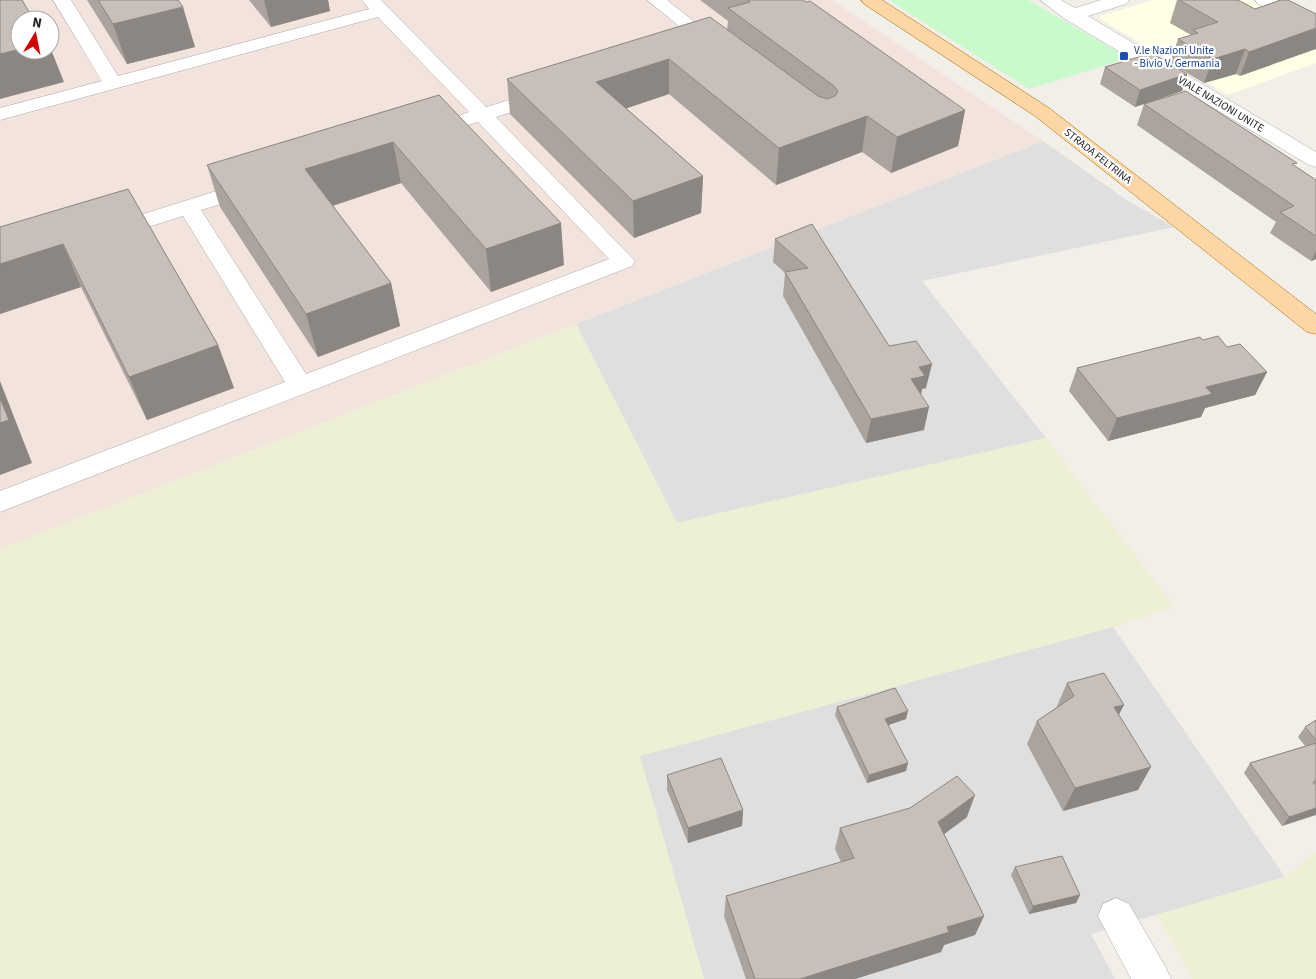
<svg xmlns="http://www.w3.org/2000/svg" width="1316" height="979" font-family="'Source Sans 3',sans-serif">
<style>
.residential{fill:#e0dfdf}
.education{fill:#ffffe5}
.military{fill:#f3e3dd;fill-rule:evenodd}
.farmland{fill:#eef0d5}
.park{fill:#c8facc}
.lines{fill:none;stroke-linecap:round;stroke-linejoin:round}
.minor-casing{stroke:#a9a9a9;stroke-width:1}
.major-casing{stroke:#a06b00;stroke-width:1}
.minor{fill:#fff;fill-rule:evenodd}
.major{fill:#fcd6a4;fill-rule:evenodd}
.wall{fill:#aba49e}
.shaded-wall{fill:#8b8681}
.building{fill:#c7bfb8;stroke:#8b8681}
.transit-dot{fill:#1a4fb4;stroke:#fff;stroke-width:2}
.labels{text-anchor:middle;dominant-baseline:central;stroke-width:4.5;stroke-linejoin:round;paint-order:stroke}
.far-transit-label{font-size:11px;fill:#164399;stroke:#fff;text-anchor:start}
.far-street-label{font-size:11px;fill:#222;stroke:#fff}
</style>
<rect width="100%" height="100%" fill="#f2efe9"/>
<path class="residential" d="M 1043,141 L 1128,201 L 1174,227 L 922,281 L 1046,438 L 677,523 L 576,324 Z
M 1113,627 L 1285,877 L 1091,934 L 1115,979 L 704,979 L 639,756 Z"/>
<path class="education" d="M 1153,0 L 1254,0 L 1316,35 L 1316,63 L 1228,95 L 1100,19 L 1100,16 Z"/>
<path class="military" d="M 0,0 L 832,0 L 1043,141 L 0,549 ZM 20,20 L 50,20 L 50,50 L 20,50 Z"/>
<path class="farmland" d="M 576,324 L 677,523 L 1046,438 L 1175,607 L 1113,627 L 640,756 L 704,979 L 0,979 L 0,549 Z
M 1316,852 L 1316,979 L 1193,979 L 1157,915 L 1285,877 Z"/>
<path class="park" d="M 889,0 L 1028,0 L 1129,58 L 1029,89 Z"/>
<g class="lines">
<defs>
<path id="minor" d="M 53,0 L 71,0 L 118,76 L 369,9 L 362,0 L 381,0 L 486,107 L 546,89 L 553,91 L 556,95 L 553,99 L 496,117 L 635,261 L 632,266 L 0,512 L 0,491 L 285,382 L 183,216 L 110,239 L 102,237 L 99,232 L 102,227 L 245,182 L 253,181 L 261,182 L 264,187 L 261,192 L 201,210 L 306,374 L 609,259 L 478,122 L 468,125 L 461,123 L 458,119 L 461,115 L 469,112 L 378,17 L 0,120 L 0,108 L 102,81 Z
M 647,0 L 667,0 L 721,43 C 716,50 707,51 699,49 L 697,45 L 699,42 Z
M 1040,0 L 1061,0 L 1075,8 L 1101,0 L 1129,0 L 1126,4 L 1088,16 L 1316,152 L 1316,167 L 1309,165 L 1065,19 Z
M 1255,0 L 1277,0 L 1316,21 L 1316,33 L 1310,32 L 1258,4 Z
M 1116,898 L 1129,904 L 1165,966 L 1171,979 L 1131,979 L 1098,916 L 1103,904 Z"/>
<path id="major" d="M 861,0 L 882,0 L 1049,108 L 1316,314 L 1316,334 L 1307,332 L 1035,116 L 864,4 Z"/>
</defs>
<use href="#minor" class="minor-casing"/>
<use href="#major" class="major-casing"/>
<use href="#minor" class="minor"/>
<use href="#major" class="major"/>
</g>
<path class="wall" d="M 87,0 L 178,0 L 195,47 L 127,64 Z
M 249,0 L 328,0 L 330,11 L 271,27 Z
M 700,0 L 803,0 L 965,110 L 958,146 L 891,173 L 862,152 L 776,185 L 669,94 L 626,108 L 703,176 L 701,213 L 634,238 L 510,114 L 507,79 L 727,30 L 728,21 Z
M 1177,0 L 1238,0 L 1255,9 L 1281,0 L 1240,76 L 1236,74 L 1204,83 L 1170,63 L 1178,39 L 1191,35 L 1170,23 Z
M 1105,67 L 1187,74 L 1182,91 L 1135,107 L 1100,84 Z
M 439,95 L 564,265 L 491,292 L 401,183 L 333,206 L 391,283 L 400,326 L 318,357 L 220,207 L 207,165 Z
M 1144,104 L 1295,166 L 1316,180 L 1316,259 L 1311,261 L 1270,233 L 1276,222 L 1137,125 Z
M 128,189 L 218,345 L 234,388 L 147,420 L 81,287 L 0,314 L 0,227 Z
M 812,224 L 889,346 L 926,388 L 922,389 L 921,394 L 924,430 L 866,443 L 783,296 L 785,273 L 773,262 L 775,239 Z
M 1203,340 L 1227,347 L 1267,372 L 1255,395 L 1205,408 L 1201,417 L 1108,441 L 1069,391 L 1077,368 Z
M 1067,683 L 1119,715 L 1138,790 L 1063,811 L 1027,744 L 1037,721 L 1057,707 L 1057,706 Z
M 837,707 L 906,719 L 888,725 L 906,771 L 867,783 L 835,715 Z
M 1316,720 L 1316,784 L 1315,785 L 1316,786 L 1282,826 L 1244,773 L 1250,763 L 1305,746 L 1298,737 L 1305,727 Z
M 667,775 L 743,810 L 742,826 L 688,843 L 667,790 Z
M 967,817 L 944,834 L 984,916 L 975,935 L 944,945 L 941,952 L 855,979 L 746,979 L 724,916 L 726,896 L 841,862 L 835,849 L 840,828 Z
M 1015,867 L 1080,895 L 1076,903 L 1029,914 L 1011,875 Z"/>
<path class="shaded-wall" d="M 264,0 L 328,0 L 330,11 L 271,27 Z
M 183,7 L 195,47 L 127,64 L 113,24 Z
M 1316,28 L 1316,49 L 1240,76 L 1249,52 Z
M 50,47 L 64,82 L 0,99 L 0,54 L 20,49 L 20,50 L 50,50 Z
M 1245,49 L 1236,74 L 1204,83 L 1213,59 Z
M 669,59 L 669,94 L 598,118 L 596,82 Z
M 1187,74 L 1182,91 L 1135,107 L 1140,90 Z
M 965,110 L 958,146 L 891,173 L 897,137 Z
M 867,116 L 862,152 L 776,185 L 779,148 Z
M 393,142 L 401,183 L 316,211 L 305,169 Z
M 703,176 L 701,213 L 634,238 L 633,201 Z
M 561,223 L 564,265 L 491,292 L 486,249 Z
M 63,244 L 81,287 L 0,314 L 0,264 Z
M 1316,251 L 1316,259 L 1311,261 Z
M 391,283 L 400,326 L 318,357 L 306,314 Z
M 218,345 L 234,388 L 147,420 L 129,377 Z
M 932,364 L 926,388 L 922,389 L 920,400 L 911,379 L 919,367 Z
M 1267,372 L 1255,395 L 1205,408 L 1201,417 L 1108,441 L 1117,418 L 1206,387 Z
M 0,381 L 32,463 L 0,475 Z
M 929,407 L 924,430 L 866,443 L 871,419 Z
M 1124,705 L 1112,728 L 1114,707 Z
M 908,711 L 906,719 L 883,727 L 885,719 Z
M 908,763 L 906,771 L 867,783 L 869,775 Z
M 1151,767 L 1138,790 L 1063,811 L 1075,788 Z
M 975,795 L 967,817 L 931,844 L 938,822 Z
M 1316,808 L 1316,815 L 1282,826 L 1289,817 Z
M 743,810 L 742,826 L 688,843 L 688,828 Z
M 1080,895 L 1076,903 L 1029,914 L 1033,906 Z
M 984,916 L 975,935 L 944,945 L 941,952 L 855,979 L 800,979 L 947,927 Z"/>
<path class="building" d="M 0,0 L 22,0 L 34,20 L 20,20 L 20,49 L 0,54 Z
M 98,0 L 178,0 L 183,7 L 113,24 Z
M 747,0 L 803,0 L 806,2 L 810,1 L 965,110 L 897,137 L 867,116 L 779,148 L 669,59 L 596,82 L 703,176 L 633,201 L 507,79 L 710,17 L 818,96 L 827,99 L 835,96 L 838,91 L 834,86 L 728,8 L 750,2 Z
M 1179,0 L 1238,0 L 1255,9 L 1281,0 L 1288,0 L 1316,14 L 1316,28 L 1249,52 L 1245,49 L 1213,59 L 1178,39 L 1198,33 L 1193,30 L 1218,22 Z
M 1152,53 L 1187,74 L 1140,90 L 1105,67 Z
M 1186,91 L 1297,163 L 1292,164 L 1316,180 L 1316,236 L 1280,212 L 1294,206 L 1144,104 Z
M 439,95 L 561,223 L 486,249 L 393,142 L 305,169 L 391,283 L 306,314 L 207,165 Z
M 128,189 L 218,345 L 129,377 L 63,244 L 0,264 L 0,227 Z
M 812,224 L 889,346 L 916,341 L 932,364 L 919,367 L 925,376 L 911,379 L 929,407 L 871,419 L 785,272 L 808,268 L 775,239 Z
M 1218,336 L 1227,347 L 1240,344 L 1267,372 L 1206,387 L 1212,394 L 1117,418 L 1077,368 L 1200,337 L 1203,340 Z
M 0,398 L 9,420 L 0,423 Z
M 1104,673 L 1124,705 L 1114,707 L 1151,767 L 1075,788 L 1037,721 L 1074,696 L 1067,683 Z
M 895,688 L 908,711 L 885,719 L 908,763 L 869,775 L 837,707 Z
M 1316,720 L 1316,740 L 1305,727 Z
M 1316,743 L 1316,780 L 1313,782 L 1316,786 L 1316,808 L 1289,817 L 1250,763 Z
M 721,758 L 743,810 L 688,828 L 667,775 Z
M 957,776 L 975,795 L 938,822 L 984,916 L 947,927 L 949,932 L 800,979 L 755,979 L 726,896 L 854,858 L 840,828 L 910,808 Z
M 1062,856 L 1080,895 L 1033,906 L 1015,867 Z"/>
<rect class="transit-dot" x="1119" y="51" width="10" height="10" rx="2.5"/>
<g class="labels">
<g class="far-transit-label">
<text x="1134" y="50">V.le Nazioni Unite<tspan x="1134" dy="13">- Bivio V. Germania</tspan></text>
</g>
<g class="far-street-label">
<text transform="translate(1221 104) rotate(31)">VIALE NAZIONI UNITE</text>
<text transform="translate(1098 156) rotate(38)">STRADA FELTRINA</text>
</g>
</g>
<g transform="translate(35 35) rotate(10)"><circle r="24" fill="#ffffff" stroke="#a7a7a7"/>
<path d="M0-4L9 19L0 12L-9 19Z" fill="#d40000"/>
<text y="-8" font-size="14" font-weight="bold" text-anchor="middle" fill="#222222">N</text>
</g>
</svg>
